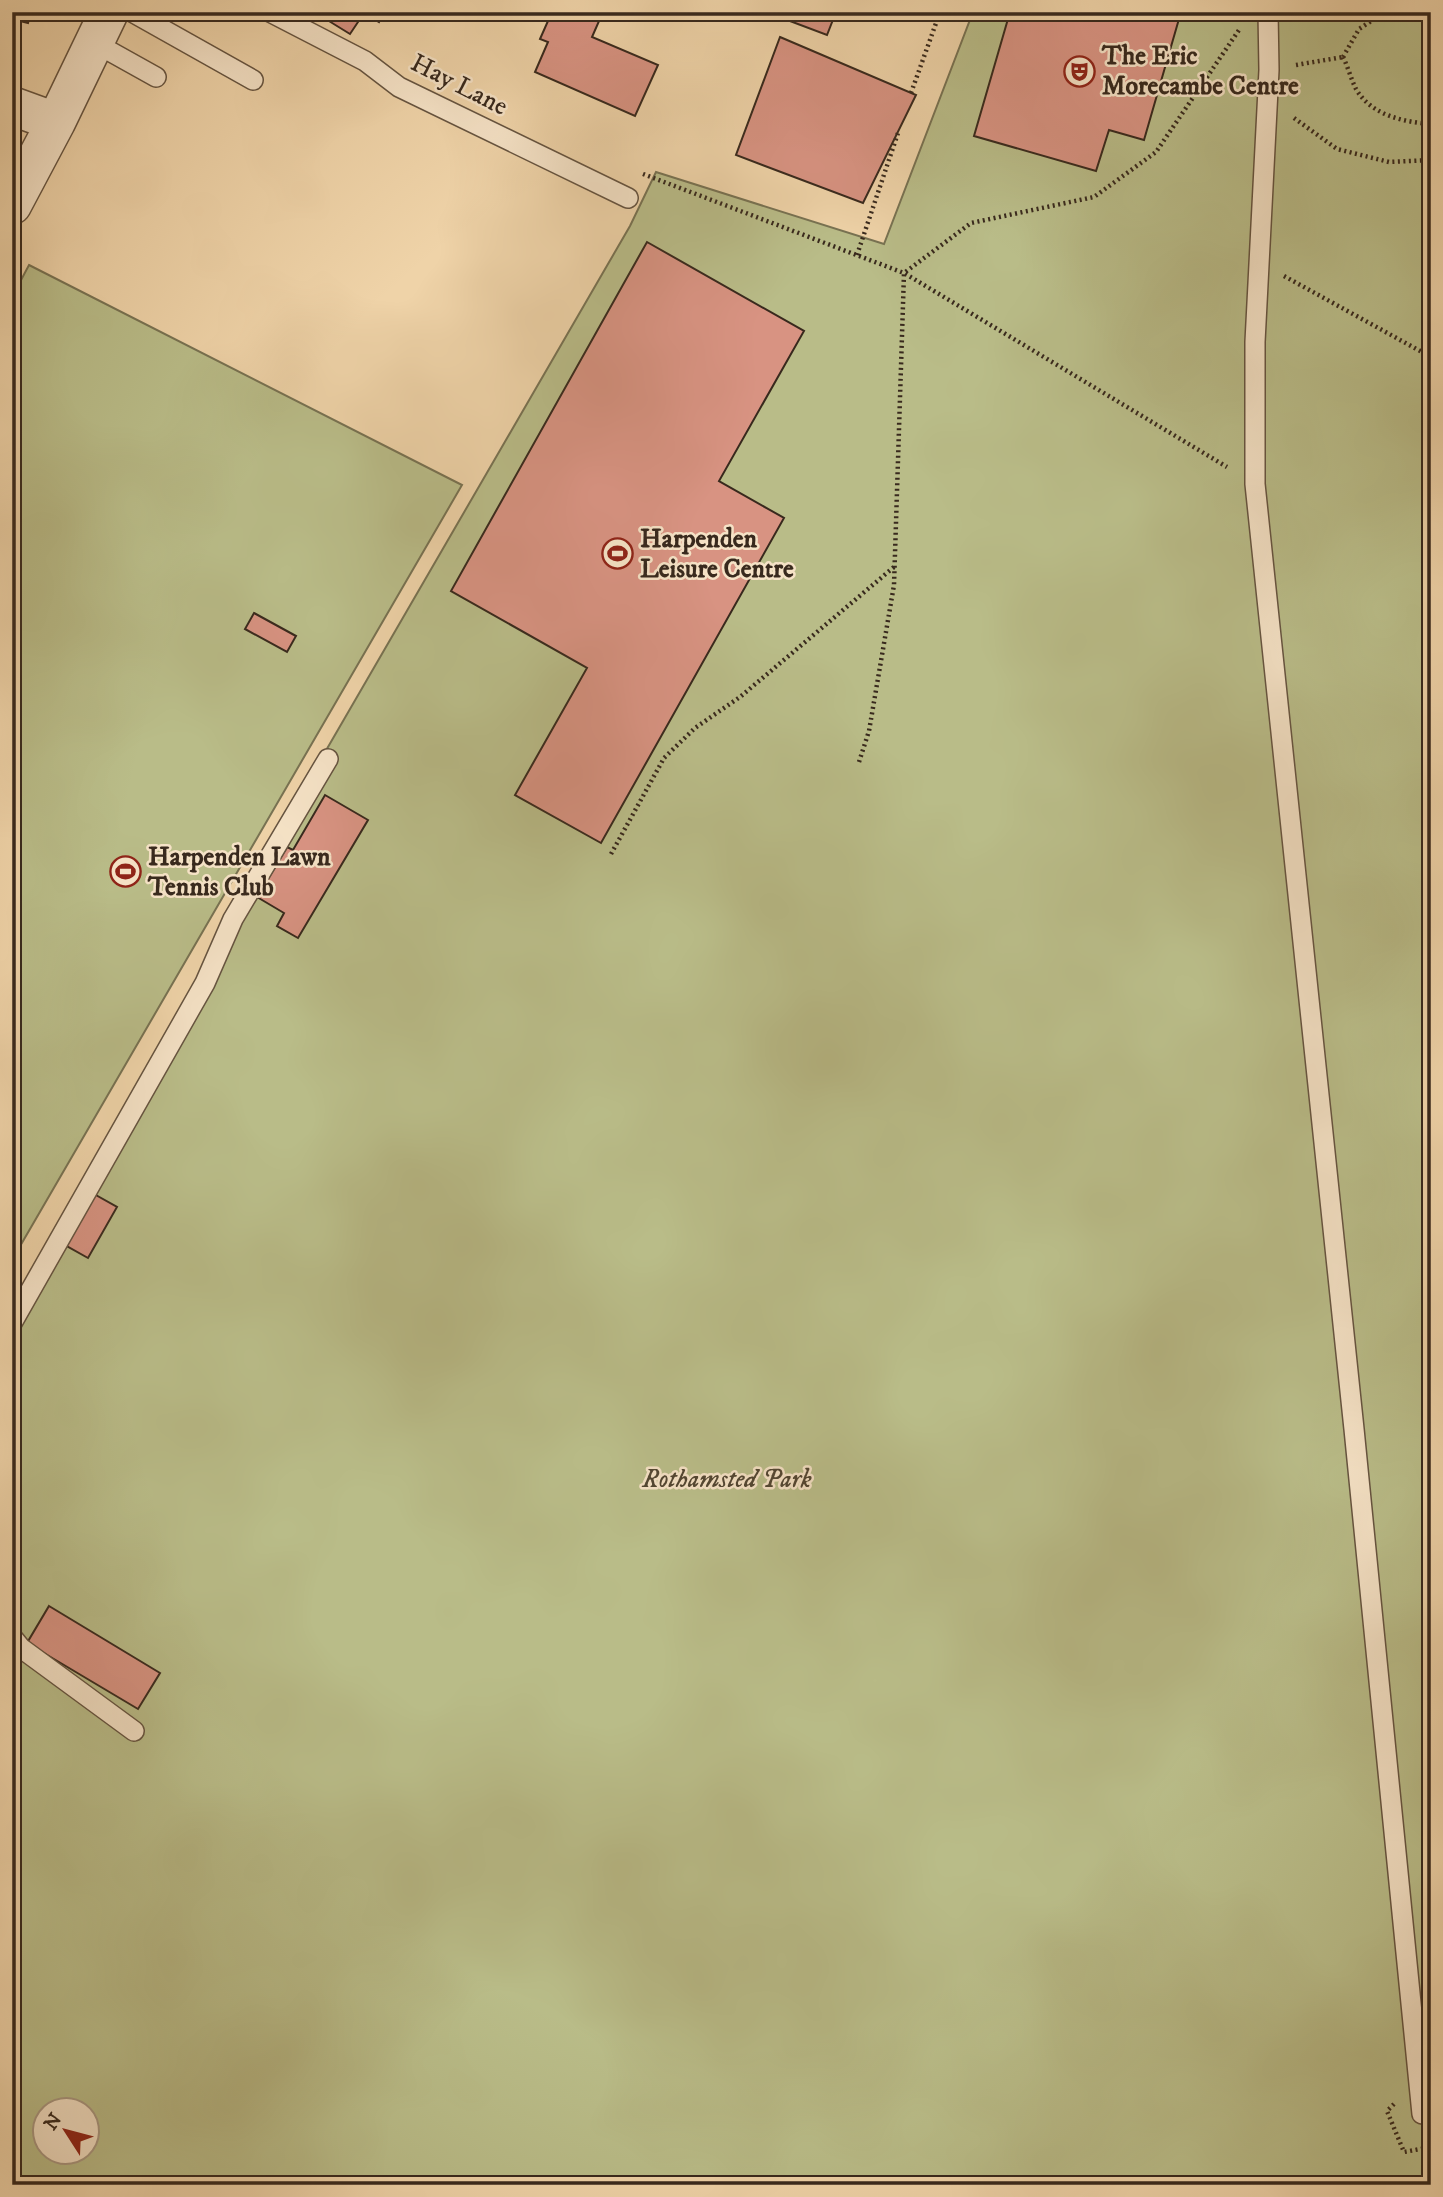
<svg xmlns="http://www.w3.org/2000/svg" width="1443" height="2197" font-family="'IM FELL DW Pica',serif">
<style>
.green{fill:#b9bc88;stroke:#787252;stroke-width:2;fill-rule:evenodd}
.building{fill:#d89382;stroke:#38291d;stroke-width:2}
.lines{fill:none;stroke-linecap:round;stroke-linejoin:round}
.service-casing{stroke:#665440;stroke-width:22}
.minor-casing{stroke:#665440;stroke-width:41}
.path{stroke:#38291d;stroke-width:4.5;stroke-dasharray:2 3.5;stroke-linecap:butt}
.service{stroke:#f5e2c6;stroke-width:19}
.minor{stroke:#f5e2c6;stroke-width:38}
.labels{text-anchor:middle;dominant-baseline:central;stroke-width:5;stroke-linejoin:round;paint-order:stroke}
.poi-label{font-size:26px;font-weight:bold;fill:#38291d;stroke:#f5e2c6;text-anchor:start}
.street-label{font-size:26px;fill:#38291d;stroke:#f5e2c6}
.park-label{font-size:26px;font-style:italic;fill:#524632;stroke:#f5e2c6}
</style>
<rect width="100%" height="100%" fill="#efd3a8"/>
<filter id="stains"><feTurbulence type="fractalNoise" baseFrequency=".00286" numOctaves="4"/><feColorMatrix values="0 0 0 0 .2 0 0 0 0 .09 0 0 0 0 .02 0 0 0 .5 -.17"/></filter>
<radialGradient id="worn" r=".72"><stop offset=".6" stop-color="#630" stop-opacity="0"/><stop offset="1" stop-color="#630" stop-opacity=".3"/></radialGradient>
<path class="green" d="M 973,12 L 1431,12 L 1431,2185 L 12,2185 L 12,1317 L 248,885 L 630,226 L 656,172 L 884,244 ZM 46,2110 L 88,2110 L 88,2152 L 46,2152 Z
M 29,265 L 462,485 L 12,1260 L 12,297 Z"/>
<path class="building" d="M 12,12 L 31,12 L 28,23 L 12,19 Z
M 327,12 L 384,12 L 379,22 L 364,13 L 350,34 L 324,18 Z
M 547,12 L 603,12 L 592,37 L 658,65 L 635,116 L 535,72 L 548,42 L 540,39 L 548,21 L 544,19 Z
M 766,12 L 836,12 L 827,35 Z
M 1010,12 L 1181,12 L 1144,140 L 1109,130 L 1096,171 L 974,136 Z
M 780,37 L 916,95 L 863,203 L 736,155 Z
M 647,242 L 804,331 L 719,481 L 784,518 L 601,843 L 515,795 L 587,668 L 451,591 Z
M 254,613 L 296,636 L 287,652 L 245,629 Z
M 325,795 L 368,820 L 298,938 L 277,926 L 284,913 L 257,897 L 287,847 L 293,850 Z
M 94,1194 L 117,1207 L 88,1258 L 65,1245 Z
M 49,1606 L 160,1673 L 138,1709 L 27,1643 Z"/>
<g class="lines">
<defs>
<path id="service" d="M 132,12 L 253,80
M 270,12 L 365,61 L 399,87 L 628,198
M 1268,12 L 1269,70 L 1255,342 L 1255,484 L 1354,1429 L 1422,2114
M 95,43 L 156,77
M 12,1323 L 205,983 L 233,919 L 328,759
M 12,1637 L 21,1648 L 134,1731"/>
<path id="minor" d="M 12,106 L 56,122
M 12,205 L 56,122 L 109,12"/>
</defs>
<use href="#service" class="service-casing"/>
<use href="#minor" class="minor-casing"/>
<path class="path" d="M 1343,57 C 1348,67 1351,79 1356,89 C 1371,115 1403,122 1431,124
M 1343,57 L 1359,29 L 1385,12
M 1296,65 L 1343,57
M 911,93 L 940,12
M 1294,118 L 1337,149 L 1389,162 L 1431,160
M 643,174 L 904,273 L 1227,467
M 857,255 L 898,133
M 1284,276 L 1431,357
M 859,762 L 869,731 L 894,585 L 904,273 L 971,223 L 1094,197 L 1156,152 L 1239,30
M 611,854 L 664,758 L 695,728 L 740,697 L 894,567
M 1394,2104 L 1387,2111 L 1404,2152 L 1431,2147"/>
<use href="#service" class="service"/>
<use href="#minor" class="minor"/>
</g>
<defs>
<symbol id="theatre-ring" viewBox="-11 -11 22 22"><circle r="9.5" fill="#f5e2c6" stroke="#8f2418" stroke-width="1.5"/><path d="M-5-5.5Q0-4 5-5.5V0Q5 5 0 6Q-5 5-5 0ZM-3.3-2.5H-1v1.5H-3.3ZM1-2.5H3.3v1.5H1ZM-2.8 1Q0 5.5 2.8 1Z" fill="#8f2418"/></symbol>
<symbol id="stadium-ring" viewBox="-11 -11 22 22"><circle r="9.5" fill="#f5e2c6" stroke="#8f2418" stroke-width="1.5"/><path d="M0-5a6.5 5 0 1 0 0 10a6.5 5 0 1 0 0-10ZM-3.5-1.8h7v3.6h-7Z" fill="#8f2418"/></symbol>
</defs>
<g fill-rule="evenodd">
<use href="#theatre-ring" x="1062" y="54" width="35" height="35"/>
<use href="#stadium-ring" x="600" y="536" width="35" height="35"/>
<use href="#stadium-ring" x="108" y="854" width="35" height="35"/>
</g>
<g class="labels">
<g class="poi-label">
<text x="1102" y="56">The Eric<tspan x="1102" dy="30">Morecambe Centre</tspan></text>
<text x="640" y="539">Harpenden<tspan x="640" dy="30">Leisure Centre</tspan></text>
<text x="148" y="857">Harpenden Lawn<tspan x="148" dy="30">Tennis Club</tspan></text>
</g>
<g class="street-label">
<text transform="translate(459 85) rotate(27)">Hay Lane</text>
</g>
<g class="park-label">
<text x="727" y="1479">Rothamsted Park</text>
</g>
</g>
<rect width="1443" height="2197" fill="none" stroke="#efd3a8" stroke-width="42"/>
<rect x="14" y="14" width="1415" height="2169" fill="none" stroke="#38291d" stroke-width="3.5"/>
<rect x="21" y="21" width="1401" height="2155" fill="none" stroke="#38291d" stroke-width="2"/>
<g transform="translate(66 2131) rotate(306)"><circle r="33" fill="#f5e2c6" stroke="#a99882" stroke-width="2"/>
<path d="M0-5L12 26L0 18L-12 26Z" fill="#8f2418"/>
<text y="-10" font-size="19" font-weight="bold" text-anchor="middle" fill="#38291d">N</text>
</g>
<rect width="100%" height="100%" filter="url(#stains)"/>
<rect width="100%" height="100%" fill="url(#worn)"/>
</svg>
